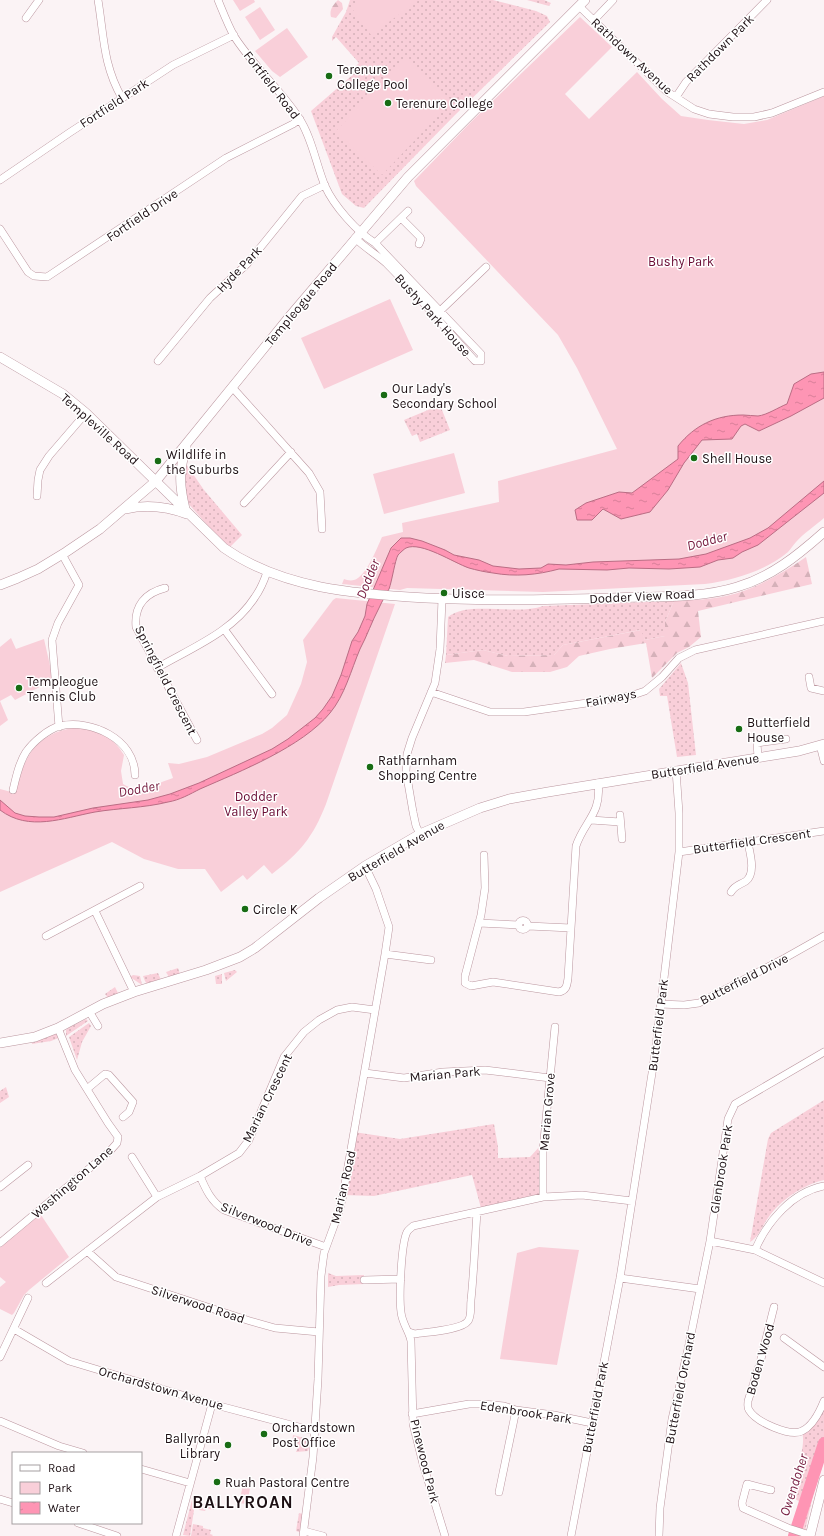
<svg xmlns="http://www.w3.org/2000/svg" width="824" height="1536" font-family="Karla,sans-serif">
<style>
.grass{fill:url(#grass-dots)}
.forest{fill:url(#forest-firs)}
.green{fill:#f9cfd9}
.water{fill:url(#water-ripples);stroke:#ba6d84}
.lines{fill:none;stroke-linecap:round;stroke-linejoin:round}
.river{stroke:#fe95b4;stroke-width:12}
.minor-casing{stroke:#bb969f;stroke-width:8}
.major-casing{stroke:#bb969f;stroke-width:10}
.minor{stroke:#fff;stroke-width:7}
.major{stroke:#fff;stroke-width:9}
.poi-dot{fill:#186c14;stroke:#fff;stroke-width:1.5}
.labels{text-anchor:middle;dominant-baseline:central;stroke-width:3;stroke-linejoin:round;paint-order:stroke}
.street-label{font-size:13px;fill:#1d1014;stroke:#fff}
.poi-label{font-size:13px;fill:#1d1014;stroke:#fff;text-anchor:start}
.park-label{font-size:13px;fill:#690b34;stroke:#fff}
.water-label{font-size:14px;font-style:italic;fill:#761b3f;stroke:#fff}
.district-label{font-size:17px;font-weight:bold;letter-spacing:1px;fill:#1d1014;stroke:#fff}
</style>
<defs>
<pattern id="grass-dots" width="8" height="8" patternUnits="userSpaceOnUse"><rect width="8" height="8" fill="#f9cfd9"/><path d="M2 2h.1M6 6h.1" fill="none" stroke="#d5b1b9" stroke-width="1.8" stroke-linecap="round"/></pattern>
<pattern id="forest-firs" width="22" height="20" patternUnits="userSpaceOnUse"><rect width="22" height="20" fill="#f9cfd9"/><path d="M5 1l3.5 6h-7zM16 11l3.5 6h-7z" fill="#d5b1b9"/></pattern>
<pattern id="water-ripples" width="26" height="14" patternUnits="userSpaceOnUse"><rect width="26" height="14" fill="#fe95b4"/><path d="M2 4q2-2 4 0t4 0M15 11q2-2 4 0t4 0" fill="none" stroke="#d97f9a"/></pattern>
</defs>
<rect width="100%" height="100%" fill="#fbf3f5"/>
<path class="grass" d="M 350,0 L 493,0 L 536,11 L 547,16 L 550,22 L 455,115 L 364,208 L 356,206 L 342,194 L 311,111 L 356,72 L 355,67 L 359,63 L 336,37 L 332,41 L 332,37 L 346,12 Z
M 527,0 L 544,0 L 551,3 L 549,6 Z
M 440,405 L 450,430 L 420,442 L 417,434 L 412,436 L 404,420 Z
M 184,461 L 204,490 L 242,535 L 230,547 L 218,537 L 186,501 Z
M 674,601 L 665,622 L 665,636 L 645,640 L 640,630 L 563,645 L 554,655 L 508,656 L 483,650 L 446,655 L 448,617 C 468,600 517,616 543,606 Z
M 681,663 L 688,683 L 696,755 L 677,757 L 667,696 L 660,696 L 659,689 Z
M 178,968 L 180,974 L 169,977 L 166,972 Z
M 235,970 L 237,972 L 226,981 L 224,973 Z
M 158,973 L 161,980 L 147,984 L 145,981 L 143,976 Z
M 222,974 L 222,984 L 216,984 L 215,976 Z
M 133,975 L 140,976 L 142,985 L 130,977 Z
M 115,987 L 118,993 L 108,998 L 105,994 Z
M 86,1019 L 88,1021 L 66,1036 L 66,1030 L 68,1028 Z
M 89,1023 L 91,1026 L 82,1042 L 77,1060 L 69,1037 Z
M 56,1033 L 61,1037 L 51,1041 L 32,1044 L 32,1043 Z
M 6,1087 L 9,1097 L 0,1103 L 0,1091 Z
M 824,1100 L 824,1180 C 803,1185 780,1200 768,1218 C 762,1226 759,1237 750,1242 L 768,1139 L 771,1133 Z
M 494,1124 L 498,1147 L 498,1158 L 530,1157 L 541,1145 L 540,1194 L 481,1208 L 472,1175 L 374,1196 L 343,1195 L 354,1132 L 400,1139 Z
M 328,1273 L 336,1276 L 364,1275 L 364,1284 L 339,1285 L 328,1287 Z
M 824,1401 L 824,1461 L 813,1495 L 804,1536 L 794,1536 L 795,1531 L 790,1529 L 800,1502 L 789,1495 C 793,1481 807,1446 802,1433 Z
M 293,1435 L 304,1438 L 310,1444 L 308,1451 L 296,1452 L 299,1445 L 292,1443 Z
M 193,1496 L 196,1497 L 190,1536 L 183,1535 Z
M 201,1503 L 213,1505 L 213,1503 L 218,1504 L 217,1506 L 215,1506 L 214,1510 L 206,1508 L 205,1511 L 199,1510 Z
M 299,1513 L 303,1514 L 301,1531 L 299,1532 L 296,1531 Z
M 193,1524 L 203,1526 L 203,1528 L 211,1530 L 210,1534 L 213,1535 L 212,1536 L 191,1536 Z"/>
<path class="forest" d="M 338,0 L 342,3 L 343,9 L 336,18 L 331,17 C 329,10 333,5 338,0 Z
M 806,557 L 812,584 L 698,611 L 701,637 L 689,647 L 677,653 L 652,678 L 646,643 L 610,649 L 579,656 L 567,667 L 550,672 L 512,672 L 474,660 L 445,663 L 446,655 L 483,650 L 508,656 L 554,655 L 563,645 L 641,630 L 645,640 L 665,636 L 665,622 L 674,601 C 691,600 709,600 726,596 C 756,589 781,574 806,557 Z"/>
<path class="green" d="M 233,0 L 254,0 L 255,2 L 240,11 Z
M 360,0 L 419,0 L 371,35 L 351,7 Z
M 260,7 L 275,30 L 260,40 L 245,17 Z
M 580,17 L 612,47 L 565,94 L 589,119 L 637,72 L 662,99 L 681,116 L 708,120 L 744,124 L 767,120 L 824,96 L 824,518 C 815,526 804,533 796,542 C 793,545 791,549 788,552 C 765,571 734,580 705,584 L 543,592 L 407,588 L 400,590 L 342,584 L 344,579 C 346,580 351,581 354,580 C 366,577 377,548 382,537 L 403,532 L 402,523 L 499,502 L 498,481 L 617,449 L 577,368 L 558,335 L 416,186 L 414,181 L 471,122 Z
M 287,28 L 308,57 L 280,77 L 272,71 L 255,51 Z
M 406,57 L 452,101 L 382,175 L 336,131 Z
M 390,299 L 413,350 L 324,389 L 301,338 Z
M 454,453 L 465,493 L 384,514 L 373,474 Z
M 336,598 L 395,604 L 326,804 C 313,837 300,853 272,874 L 264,865 L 247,880 L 243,875 L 221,892 L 205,869 L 178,869 L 144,859 L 112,842 L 0,892 L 0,789 L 15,793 C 19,778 24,759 35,747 C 61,720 104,721 124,755 L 121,771 L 123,784 C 137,794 158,783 173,778 L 168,763 L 179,764 L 207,757 L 262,734 L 272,728 L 287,715 L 301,684 L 307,662 L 303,640 L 333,600 Z
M 11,638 L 16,649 L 44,639 L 51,670 L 51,681 L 15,700 L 11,695 L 0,701 L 8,720 L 0,726 L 0,647 Z
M 39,1212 L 69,1257 L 29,1290 L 24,1295 L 14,1313 L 12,1315 L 0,1309 L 0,1287 L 6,1282 L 0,1277 L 0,1247 L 19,1229 Z
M 539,1247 L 579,1250 L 557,1365 L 500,1359 L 517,1253 Z
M 247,1483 L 251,1483 L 247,1504 L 239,1503 L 243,1485 L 246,1485 Z"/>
<path class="water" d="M 824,372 L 824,398 L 791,416 L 759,431 L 745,424 L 741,426 L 732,439 L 702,440 L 684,463 L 668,490 L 650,512 L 621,519 L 603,509 L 592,520 L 577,520 L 575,510 L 586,503 L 619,492 L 632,493 L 678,459 L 678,446 C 695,425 716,415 743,415 C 748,415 753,416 758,416 C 767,415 779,407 787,404 L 794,384 L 811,374 Z
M 824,481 L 824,493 L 758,545 L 742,552 L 733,558 L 718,560 L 700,567 L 669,569 L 629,568 L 607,570 L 559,569 C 537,575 515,577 493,573 C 485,572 476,570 469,568 C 454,563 421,541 406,548 C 404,549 400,553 398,555 C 395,560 392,581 389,589 C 386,595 382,601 379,608 C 372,621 367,636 360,649 C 351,670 345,695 330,713 C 302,747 241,771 200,789 C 190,794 180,800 168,802 C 144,808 119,808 95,812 C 63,818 29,832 0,810 L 0,800 L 15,813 L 25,816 L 39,817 L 54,817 L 93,808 L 148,800 L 170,794 L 199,783 L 272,749 L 288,739 L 315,718 L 323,709 L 332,696 L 341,675 L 352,641 L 358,632 L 365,616 L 367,604 L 391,548 L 401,538 L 410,538 L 422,541 L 445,550 L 454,555 L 479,560 L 493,566 L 519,569 L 541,568 L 548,564 L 566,565 L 593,562 L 679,559 L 706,554 L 750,538 L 768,528 Z"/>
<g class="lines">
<path class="river" d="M 794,1536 L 824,1443"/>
<defs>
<path id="minor" d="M 98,0 C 104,36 103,65 122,98
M 218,0 C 223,12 228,25 234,36 C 253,66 280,89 299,118 C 312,138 316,164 325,186 C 334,206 357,232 375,243 L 481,354 L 481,361 L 475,361 C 445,328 417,294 386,263 C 376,254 365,248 355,238
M 579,6 L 666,91 L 694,109 L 709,114 L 733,117 L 754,117 L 772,113 L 824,92
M 26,18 L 39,0
M 594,20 L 613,0
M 676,97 L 686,82 L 767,0
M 0,180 L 69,133 L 173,65 L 234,35
M 401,218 L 420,237 L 421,239 L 419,244
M 0,229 L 28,272 L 34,276 L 47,277 L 226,158 L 293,124 L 300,119
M 375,243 L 408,211
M 440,311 L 486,267
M 158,361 L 210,298 L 247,264 L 302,196 L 325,185
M 232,387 L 309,473 L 320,492 L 322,529
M 37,496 L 38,480 L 40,470 L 49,456 L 86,413
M 244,503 L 291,452
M 165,588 C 145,593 134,606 136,627 L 197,740
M 224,629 L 272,694
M 157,668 C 191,648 233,632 255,597 C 260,590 264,581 267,572
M 809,677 L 811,688 L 824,691
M 431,692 L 490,712 L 524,712 L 608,700 L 633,695 L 645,691 L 662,677 L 679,658 L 695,650 L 824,621
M 59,727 L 52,640 L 58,623 L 79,585 L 62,554
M 820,745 L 824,761
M 758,757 L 757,743 L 786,739
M 13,790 C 16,777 19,763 26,752 C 33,742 48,729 60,726 C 91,719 135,739 135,775
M 620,815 L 622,839
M 591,820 L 620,822
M 420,834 L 416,826 L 413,812 L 406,771 L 407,754 L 412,738 L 435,683 L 440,649 L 442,599
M 679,852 L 824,831
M 484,855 L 485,888 L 481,915 L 465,976 L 465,983 L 471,986 L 493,982 L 559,992 C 567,990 567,985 568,978 L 576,846 C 584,821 602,814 598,783
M 731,892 C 735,885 740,885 746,881 C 756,873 750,853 748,843
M 95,911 L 134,992
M518.5 925a4.5 4.5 0 1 1 9 0a4.5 4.5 0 1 1-9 0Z
M 479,923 L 519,925
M 528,926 L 571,928
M 46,936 L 140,886
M 385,954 L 431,960
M 660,1004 L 684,1005 L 699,1003 L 785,958 L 824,936
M 89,1011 L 98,1026
M 365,1073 L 404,1078 L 443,1072 L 485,1070 L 550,1078
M 87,1089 L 105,1074 L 109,1075 L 133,1102 L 129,1112 L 123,1117
M 132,1157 L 157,1197
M 200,1176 C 206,1190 211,1201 224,1210 L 326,1247
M 0,1187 L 28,1165
M 543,1197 L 543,1150 L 555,1027
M 710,1241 L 755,1250 L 824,1283
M 0,1243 L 109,1152 L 117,1143 L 118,1137 L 108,1123 L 75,1070 L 58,1028
M 755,1250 C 767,1222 792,1192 824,1186
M 87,1251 L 116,1277 L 250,1321 L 275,1328 L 319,1332
M 620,1278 L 700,1289
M 364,1280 L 401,1279
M 46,1283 L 157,1197 L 200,1176 L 239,1153 L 249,1140 L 284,1057 L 304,1032 L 319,1020 L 337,1010 L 352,1007 L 375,1010
M 774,1307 L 760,1363 L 748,1401 C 748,1405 747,1407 749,1410 C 756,1422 790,1437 802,1431 C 813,1426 820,1411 824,1401
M 14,1329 L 69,1361 L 212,1404 L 314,1431
M 409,1332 L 415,1334 C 426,1332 462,1330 468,1321 C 472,1316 470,1307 471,1300 C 474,1271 475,1241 477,1212
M 784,1338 L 824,1367
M 0,1357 L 28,1298
M 412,1414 L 469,1404 L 483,1404 L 504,1406 L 516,1410 L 554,1415 L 592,1423
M 0,1421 L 59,1446 L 83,1453
M 141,1469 L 190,1483
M 771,1490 L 747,1484 L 742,1503 L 743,1508 L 788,1528 L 810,1535
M 499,1492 L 516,1410
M 0,1499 L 13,1503
M 78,1523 L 117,1536
M 304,1531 L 323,1536
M 176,1536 L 212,1404
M 303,1536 L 313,1457 L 318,1379 L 321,1276 L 324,1253 L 339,1212 L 343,1195 L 385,954 L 389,927 L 376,889 L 365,866
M 445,1536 L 423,1464 L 413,1424 L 411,1341 C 409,1331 402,1323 401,1312 C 399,1298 401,1244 407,1232 C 408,1230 411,1228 413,1226 L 543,1197 L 582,1195 L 632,1201
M 571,1536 L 620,1278 L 655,1054 L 679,852 L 679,813 L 676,770
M 659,1536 L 660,1508 L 672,1419 L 688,1349 L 710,1241 L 728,1119 L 735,1104 L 824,1052"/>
<path id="major" d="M 0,357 L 63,394 L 86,413 L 224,548 C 283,589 355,594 426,598 C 488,601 550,600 612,598 C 652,596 699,599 737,587 C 771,577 797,556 824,532
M 125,509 C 147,504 166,506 187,514
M 185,509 C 179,484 179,471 186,447
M 0,585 L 18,578 L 38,569 L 66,552 L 100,529 L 156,481 L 290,316 L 408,177 L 585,0
M 0,1043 L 35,1037 L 58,1028 L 103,1004 L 134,992 L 206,970 L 240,957 L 255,948 L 319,898 L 365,866 L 420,834 L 480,808 L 509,799 L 548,792 L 799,751 L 824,744
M 810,1536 L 824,1480"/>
</defs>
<use href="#minor" class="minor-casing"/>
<use href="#major" class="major-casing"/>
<use href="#minor" class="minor"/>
<use href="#major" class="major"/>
</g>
<g class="poi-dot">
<circle cx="329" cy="76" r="4"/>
<circle cx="388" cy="103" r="4"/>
<circle cx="384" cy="395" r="4"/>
<circle cx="694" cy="458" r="4"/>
<circle cx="158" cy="461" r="4"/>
<circle cx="444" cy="593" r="4"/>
<circle cx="19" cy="688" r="4"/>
<circle cx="739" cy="729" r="4"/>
<circle cx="370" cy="767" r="4"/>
<circle cx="245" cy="909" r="4"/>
<circle cx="264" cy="1434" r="4"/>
<circle cx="228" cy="1445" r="4"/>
<circle cx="217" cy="1482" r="4"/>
</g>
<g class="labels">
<g class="street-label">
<text transform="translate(720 48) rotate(-45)">Rathdown Park</text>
<text transform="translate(632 56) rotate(43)">Rathdown Avenue</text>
<text transform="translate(272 85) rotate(52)">Fortfield Road</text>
<text transform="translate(114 103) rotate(-33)">Fortfield Park</text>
<text transform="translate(142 215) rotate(-34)">Fortfield Drive</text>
<text transform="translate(239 269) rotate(-46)">Hyde Park</text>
<text transform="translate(301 304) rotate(-50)">Templeogue Road</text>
<text transform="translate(433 315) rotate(48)">Bushy Park House</text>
<text transform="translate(100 429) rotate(42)">Templeville Road</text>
<text transform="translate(642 596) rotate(-3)">Dodder View Road</text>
<text transform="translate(166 680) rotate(63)">Springfield Crescent</text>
<text transform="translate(611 698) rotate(-11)">Fairways</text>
<text transform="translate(705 766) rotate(-9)">Butterfield Avenue</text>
<text transform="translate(752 841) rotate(-8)">Butterfield Crescent</text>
<text transform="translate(396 851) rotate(-30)">Butterfield Avenue</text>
<text transform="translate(744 979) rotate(-27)">Butterfield Drive</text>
<text transform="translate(658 1025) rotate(-83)">Butterfield Park</text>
<text transform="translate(445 1074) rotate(-5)">Marian Park</text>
<text transform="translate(267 1098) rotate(-64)">Marian Crescent</text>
<text transform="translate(547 1112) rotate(-85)">Marian Grove</text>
<text transform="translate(721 1169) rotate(-81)">Glenbrook Park</text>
<text transform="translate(72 1182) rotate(-41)">Washington Lane</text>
<text transform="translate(343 1187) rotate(-77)">Marian Road</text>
<text transform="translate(267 1224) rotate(22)">Silverwood Drive</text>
<text transform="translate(198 1304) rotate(18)">Silverwood Road</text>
<text transform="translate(760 1359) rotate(-74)">Boden Wood</text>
<text transform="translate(161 1388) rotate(16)">Orchardstown Avenue</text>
<text transform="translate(680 1388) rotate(-79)">Butterfield Orchard</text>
<text transform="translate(595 1407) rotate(-79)">Butterfield Park</text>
<text transform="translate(526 1412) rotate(9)">Edenbrook Park</text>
<text transform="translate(425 1461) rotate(76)">Pinewood Park</text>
</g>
<g class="poi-label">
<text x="337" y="69">Terenure<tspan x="337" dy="15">College Pool</tspan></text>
<text x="396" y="103">Terenure College</text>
<text x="392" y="388">Our Lady's<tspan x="392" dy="15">Secondary School</tspan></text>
<text x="166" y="454">Wildlife in<tspan x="166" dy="15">the Suburbs</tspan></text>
<text x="702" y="458">Shell House</text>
<text x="452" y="593">Uisce</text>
<text x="27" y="681">Templeogue<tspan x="27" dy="15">Tennis Club</tspan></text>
<text x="747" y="722">Butterfield<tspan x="747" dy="15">House</tspan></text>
<text x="378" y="760">Rathfarnham<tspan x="378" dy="15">Shopping Centre</tspan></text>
<text x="253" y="909">Circle K</text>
<text x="272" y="1427">Orchardstown<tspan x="272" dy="15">Post Office</tspan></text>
<text x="220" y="1438" text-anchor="end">Ballyroan<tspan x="220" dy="15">Library</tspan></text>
<text x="225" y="1482">Ruah Pastoral Centre</text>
</g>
<g class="park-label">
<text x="681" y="261">Bushy Park</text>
<text x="256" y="796">Dodder<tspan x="256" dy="15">Valley Park</tspan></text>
</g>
<g class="water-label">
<text transform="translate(707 541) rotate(-15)">Dodder</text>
<text transform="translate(368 579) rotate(-68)">Dodder</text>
<text transform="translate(139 789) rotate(-10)">Dodder</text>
<text transform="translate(794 1485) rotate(-72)">Owendoher</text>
</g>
<g class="district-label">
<text x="243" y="1502">BALLYROAN</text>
</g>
</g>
<rect x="12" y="1452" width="130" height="72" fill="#ffffff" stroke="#a59fa1"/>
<rect x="20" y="1465" width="20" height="6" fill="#ffffff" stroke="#a59fa1"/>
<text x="48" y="1472" font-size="12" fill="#1d1014">Road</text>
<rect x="20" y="1482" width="20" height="12" fill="#f9cfd9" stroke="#a59fa1"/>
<text x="48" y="1492" font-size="12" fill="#1d1014">Park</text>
<rect x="20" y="1502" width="20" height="12" fill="url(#water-ripples)" stroke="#a59fa1"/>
<text x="48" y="1512" font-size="12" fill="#1d1014">Water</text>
</svg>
